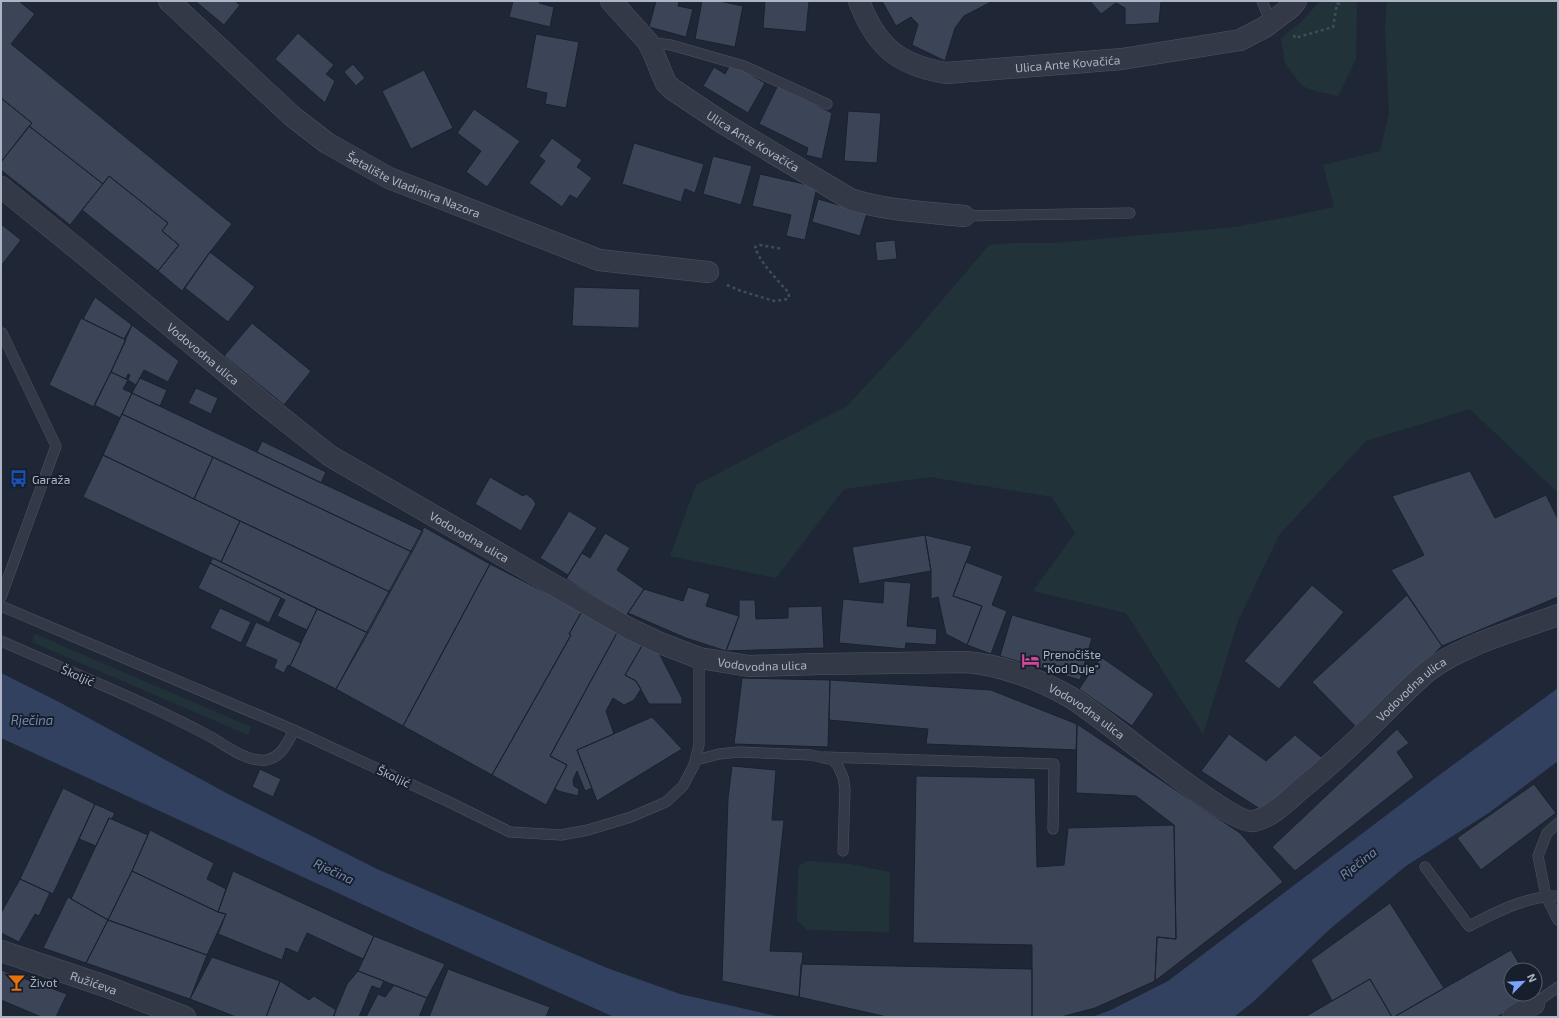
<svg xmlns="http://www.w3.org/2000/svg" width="1559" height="1018" font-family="'Exo 2',sans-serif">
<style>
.green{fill:#213338}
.water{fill:#32415f}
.building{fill:#3b4557;stroke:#1a212e}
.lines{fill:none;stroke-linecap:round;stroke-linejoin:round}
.lane-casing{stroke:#4d5462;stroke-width:11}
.street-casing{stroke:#4d5462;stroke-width:22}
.path{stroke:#3c4f52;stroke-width:2.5;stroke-dasharray:3 3;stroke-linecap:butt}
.lane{stroke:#333947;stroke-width:10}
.street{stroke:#333947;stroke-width:21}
.labels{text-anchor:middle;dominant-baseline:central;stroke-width:4;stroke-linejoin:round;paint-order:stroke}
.street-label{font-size:12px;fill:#adb4c4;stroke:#181f2c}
.poi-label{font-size:12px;fill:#adb4c4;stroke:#181f2c;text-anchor:start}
.water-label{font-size:13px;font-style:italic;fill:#7487ae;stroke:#181f2c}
</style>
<rect width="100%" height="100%" fill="#1f2737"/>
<path class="green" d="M 1320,1 L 1357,1 L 1356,59 L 1338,96 L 1315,91 L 1302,86 L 1285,63 L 1281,38 L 1301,22 Z
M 1387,1 L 1558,1 L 1558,493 L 1470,409 L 1366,441 L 1279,535 L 1238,621 L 1203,734 L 1126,613 L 1033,591 L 1075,533 L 1052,497 L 930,477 L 844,489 L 776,578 L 670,556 L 696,485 L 847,406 L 910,338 L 989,245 L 1012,243 L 1054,243 L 1235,227 L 1288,217 L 1334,207 L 1323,165 L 1380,151 L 1389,114 L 1385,27 Z
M 35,634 L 251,727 L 248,735 L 32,642 Z
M 807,861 L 850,864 L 890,872 L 889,932 L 807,930 L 797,920 L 798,870 L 801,864 Z"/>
<path class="water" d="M 1,673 L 59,702 L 230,795 L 377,869 L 607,968 L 680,994 L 780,1017 L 614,1017 L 414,928 L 1,738 Z
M 1558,688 L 1558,761 L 1490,812 L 1406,866 L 1331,928 L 1253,1002 L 1234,1017 L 1092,1017 L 1111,1010 L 1168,981 L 1442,773 Z"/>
<path class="building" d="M 1,1 L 19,1 L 35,14 L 11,44 L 232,224 L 210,252 L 182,291 L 158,271 L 179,245 L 162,231 L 168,223 L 109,176 L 103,184 L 29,126 L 32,123 L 1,98 Z
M 195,1 L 235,1 L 240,5 L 224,25 Z
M 513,1 L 540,1 L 539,3 L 554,7 L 550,27 L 509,17 Z
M 656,1 L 679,1 L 678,6 L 693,9 L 686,37 L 649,27 Z
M 702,1 L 719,1 L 743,6 L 735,47 L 695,39 Z
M 765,1 L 809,1 L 806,32 L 763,28 Z
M 882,1 L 991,1 L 991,2 L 964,16 L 955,28 L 945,61 L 912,45 L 918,24 L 911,17 L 896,26 Z
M 1090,1 L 1161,1 L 1159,23 L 1125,25 L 1125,8 L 1116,3 L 1101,14 Z
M 298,33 L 334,65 L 326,74 L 335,81 L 325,103 L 275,59 Z
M 536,34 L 579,42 L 566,108 L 545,104 L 547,93 L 526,88 Z
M 731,63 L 765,83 L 748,113 L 703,86 L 714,67 L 725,74 Z
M 353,64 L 365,78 L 356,86 L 344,72 Z
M 424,70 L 453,128 L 411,149 L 382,91 Z
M 778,85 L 832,113 L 822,159 L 806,155 L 808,148 L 759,124 Z
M 1,98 L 32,123 L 1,162 Z
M 474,109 L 520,141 L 487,187 L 466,172 L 481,151 L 457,133 Z
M 848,111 L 881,113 L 877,163 L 844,161 Z
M 29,126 L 103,184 L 70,225 L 1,170 L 1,162 Z
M 552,138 L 582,160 L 577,167 L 592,178 L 577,199 L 570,195 L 562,207 L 529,183 L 545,161 L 539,156 Z
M 634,143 L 704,164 L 695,193 L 685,189 L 681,202 L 622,184 Z
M 713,156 L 752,166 L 741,205 L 703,194 Z
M 760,174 L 817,187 L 805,240 L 786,236 L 791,215 L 752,206 Z
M 109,176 L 168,223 L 162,231 L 179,245 L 158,271 L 82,210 Z
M 818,199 L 867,213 L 860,236 L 812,222 Z
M 1,224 L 21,240 L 1,266 Z
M 895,240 L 897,259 L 877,261 L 875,242 Z
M 210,252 L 255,287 L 228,322 L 185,288 Z
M 574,287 L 640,289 L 639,328 L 572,326 Z
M 95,297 L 132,325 L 124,339 L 83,319 Z
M 81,318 L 126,340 L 94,407 L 49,385 Z
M 252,323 L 311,371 L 284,405 L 224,356 Z
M 132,325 L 179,361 L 168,382 L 144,370 L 136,385 L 128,380 L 130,375 L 128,374 L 126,379 L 111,372 Z
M 111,372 L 128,380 L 123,389 L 132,393 L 120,418 L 94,405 Z
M 140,378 L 167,390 L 160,406 L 132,393 Z
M 196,388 L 218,398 L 211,414 L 188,403 Z
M 132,393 L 423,531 L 412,552 L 122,414 Z
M 122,414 L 213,457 L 194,499 L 103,455 Z
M 262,441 L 326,472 L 321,483 L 257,452 Z
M 103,455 L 240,521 L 221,562 L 83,497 Z
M 213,457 L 412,552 L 390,592 L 194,499 Z
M 1470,471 L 1495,518 L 1546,495 L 1558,519 L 1558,597 L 1442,646 L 1391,570 L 1424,555 L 1392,496 Z
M 490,477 L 523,496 L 526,494 L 533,499 L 536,504 L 521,531 L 475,504 Z
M 569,511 L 597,528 L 568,575 L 540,558 Z
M 240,521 L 390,592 L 368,633 L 221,562 Z
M 424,527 L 490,564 L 403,726 L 336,689 Z
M 605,533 L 630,548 L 617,570 L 644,589 L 626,616 L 566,579 L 582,553 L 590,558 Z
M 925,535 L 931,571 L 859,584 L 852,547 Z
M 925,535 L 972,546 L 953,596 L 982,606 L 967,645 L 946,634 L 938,597 L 931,599 L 931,571 Z
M 213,558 L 317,609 L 307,630 L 277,616 L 285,600 L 210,563 Z
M 966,562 L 1003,576 L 992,605 L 1007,611 L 991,654 L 967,645 L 982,606 L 953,596 Z
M 210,563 L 281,598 L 269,623 L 198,588 Z
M 490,564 L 582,611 L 569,634 L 571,635 L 492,775 L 403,726 Z
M 884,581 L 911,583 L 907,626 L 937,629 L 936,645 L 906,643 L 905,649 L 839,643 L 843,599 L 883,603 Z
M 1312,585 L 1344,612 L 1279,689 L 1244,661 Z
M 688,587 L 710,594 L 706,606 L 739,616 L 726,651 L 686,638 L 628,613 L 644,589 L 683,601 Z
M 1407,595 L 1442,646 L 1358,729 L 1312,682 Z
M 739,600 L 755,600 L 756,619 L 788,618 L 788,607 L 822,606 L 824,648 L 726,651 L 739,616 Z
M 220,608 L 251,622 L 241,643 L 210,628 Z
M 317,609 L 368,633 L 336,689 L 290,666 Z
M 582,611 L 619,629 L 550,756 L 567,765 L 546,805 L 492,775 L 571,635 L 569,634 Z
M 1012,615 L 1092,638 L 1080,680 L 1000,656 Z
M 256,622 L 301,643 L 290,666 L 288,665 L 284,673 L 274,668 L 277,660 L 245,646 Z
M 618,631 L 643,644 L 625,675 L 636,681 L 641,689 L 634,700 L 624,705 L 613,698 L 606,711 L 614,734 L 577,750 L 592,788 L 585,791 L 577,771 L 573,780 L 574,786 L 579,789 L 578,796 L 558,791 L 555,788 L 567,765 L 550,756 Z
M 643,644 L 659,653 L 682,698 L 682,704 L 649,704 L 636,681 L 625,675 Z
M 1101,657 L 1154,694 L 1132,726 L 1079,689 Z
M 742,678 L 830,680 L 828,747 L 734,744 Z
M 830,680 L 991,690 L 1077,724 L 1076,750 L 926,744 L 928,729 L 829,720 Z
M 652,717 L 682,749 L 597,801 L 577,750 Z
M 1077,724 L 1240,833 L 1283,882 L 1155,981 L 1157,937 L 1176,939 L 1174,825 L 1136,796 L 1076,793 Z
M 1397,729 L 1409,743 L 1397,752 L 1414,777 L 1295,871 L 1272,847 Z
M 1229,734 L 1266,761 L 1295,735 L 1326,761 L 1260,809 L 1201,771 Z
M 732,766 L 776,770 L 772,820 L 784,820 L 770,951 L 803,952 L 799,997 L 722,981 L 728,798 Z
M 260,769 L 281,779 L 273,797 L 252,787 Z
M 916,776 L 1035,778 L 1037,867 L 1064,865 L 1068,828 L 1174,825 L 1176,939 L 1157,937 L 1155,981 L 1095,1008 L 1061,1017 L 1032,1017 L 1032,945 L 913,943 Z
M 1534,784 L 1556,813 L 1481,870 L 1457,838 Z
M 63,788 L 95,804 L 53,894 L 20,879 Z
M 95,804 L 115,813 L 112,819 L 109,818 L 96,846 L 79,839 Z
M 109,818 L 148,835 L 132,871 L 108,920 L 71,899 Z
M 150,830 L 214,863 L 207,879 L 226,889 L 218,912 L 132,871 Z
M 132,871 L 218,912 L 226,914 L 207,955 L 108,920 Z
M 233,871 L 374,936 L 363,959 L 307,933 L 298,953 L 286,948 L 282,960 L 218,934 L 226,914 L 218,912 Z
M 20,879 L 50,893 L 39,916 L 35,914 L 19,942 L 1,933 L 1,913 Z
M 68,897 L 108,920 L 86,963 L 43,948 Z
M 1390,903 L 1444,988 L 1394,1017 L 1392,1017 L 1370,979 L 1332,1001 L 1311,960 Z
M 108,920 L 207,955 L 190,999 L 86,963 Z
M 374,936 L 445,964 L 427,998 L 358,971 Z
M 1511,950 L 1523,970 L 1511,970 L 1511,994 L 1535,994 L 1535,991 L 1537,994 L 1497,1017 L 1394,1017 Z
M 212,957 L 280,981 L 266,1017 L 236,1017 L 190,999 Z
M 801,964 L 1032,969 L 1032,1017 L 887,1017 L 799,997 Z
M 448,969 L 550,1007 L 546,1017 L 429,1017 Z
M 1,970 L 67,994 L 56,1017 L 41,1017 L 1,1000 Z
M 358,971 L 384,981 L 380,989 L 372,986 L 359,1017 L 336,1017 L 334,1015 L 347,984 Z
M 1370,979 L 1392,1017 L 1305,1017 L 1332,1001 Z
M 280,981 L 309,1000 L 314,996 L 336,1010 L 333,1017 L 266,1017 Z
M 394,985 L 427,998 L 419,1017 L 366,1017 L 378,994 L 385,997 Z"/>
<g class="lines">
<defs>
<path id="lane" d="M 1262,1 L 1271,22
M 648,42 L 671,45 L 744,66 L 827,104
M 964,216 L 1130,213
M 1,597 L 56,446 L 2,333
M 1,606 L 294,730 L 447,801 L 510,832 L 561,835 L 588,830 L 631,817 L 666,802 L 683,786 L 694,765 L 699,745 L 699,658
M 1,641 C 71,672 143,701 211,737 C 227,746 246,762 266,760 C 281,758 288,742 294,730
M 824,757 L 1054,764 L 1053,829
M 696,760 L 719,754 L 738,752 L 811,755 L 833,760 L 838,766 L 843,777 L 845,789 L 843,851
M 1558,823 L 1547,833 L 1538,856 L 1546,896 L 1558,920
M 1425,867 L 1469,926 C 1496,912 1527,896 1558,896
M 1534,1004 L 1558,987"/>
<g id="street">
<path id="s1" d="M 169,1 L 292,116 L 327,143 L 389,178 L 599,260 L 708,272"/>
<path id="s2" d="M 611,1 L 648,42 L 653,52 L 662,74 L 666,83 L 672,89 L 723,123 L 850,199 C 887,211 925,212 964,216"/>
<path id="s3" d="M 859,1 C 876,47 899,65 946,73 L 1122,59 L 1240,40 L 1265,27 L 1290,8 L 1296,1"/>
<path id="s4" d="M 1,187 L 86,256 L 262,402 L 330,456 L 630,629 L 660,643 L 699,658 L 749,666 L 820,664 L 966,662 C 1001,665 1039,679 1070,697 C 1101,714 1229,826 1254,821 C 1272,817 1287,801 1301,789 C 1328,767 1354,743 1379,718 C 1395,702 1411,685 1428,671 C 1461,645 1518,630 1558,615"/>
<path id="s5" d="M 1,951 L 105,986 L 185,1017"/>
<path d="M 1513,1017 L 1534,1004"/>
</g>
</defs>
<use href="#lane" class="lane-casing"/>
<use href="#street" class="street-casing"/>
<path class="path" d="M 1294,35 L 1295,38 L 1333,27 L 1337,4 L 1342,3 L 1342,1
M 727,285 L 741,291 L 774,301 L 788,299 L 789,296 C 788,290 784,288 780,283 C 771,273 759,260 755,247 L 760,245 L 783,249"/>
<use href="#lane" class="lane"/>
<use href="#street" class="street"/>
</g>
<defs>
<symbol id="bus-bare" viewBox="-9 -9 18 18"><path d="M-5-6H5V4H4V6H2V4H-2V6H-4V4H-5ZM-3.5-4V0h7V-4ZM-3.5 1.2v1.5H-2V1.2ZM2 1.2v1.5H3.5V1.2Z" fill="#1a4fb4" stroke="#181f2c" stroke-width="2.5" paint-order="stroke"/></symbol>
<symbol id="hotel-bare" viewBox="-9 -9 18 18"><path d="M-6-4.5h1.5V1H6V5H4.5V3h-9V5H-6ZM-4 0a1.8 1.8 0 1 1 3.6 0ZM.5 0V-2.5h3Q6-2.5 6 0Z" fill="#d1479c" stroke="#181f2c" stroke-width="2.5" paint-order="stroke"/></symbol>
<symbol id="bar-bare" viewBox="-9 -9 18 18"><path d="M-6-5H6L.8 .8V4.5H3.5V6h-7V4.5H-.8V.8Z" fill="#e8710a" stroke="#181f2c" stroke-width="2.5" paint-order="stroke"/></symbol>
</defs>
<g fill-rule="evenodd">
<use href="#bus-bare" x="6" y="466" width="25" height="25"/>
<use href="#hotel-bare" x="1018" y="648" width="25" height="25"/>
<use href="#bar-bare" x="4" y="970" width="25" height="25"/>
</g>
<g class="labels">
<g class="street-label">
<text stroke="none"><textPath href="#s3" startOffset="242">Ulica Ante Kovačića</textPath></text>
<text stroke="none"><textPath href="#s2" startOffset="205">Ulica Ante Kovačića</textPath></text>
<text stroke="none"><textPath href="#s1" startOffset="309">Šetalište Vladimira Nazora</textPath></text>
<text stroke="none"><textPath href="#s4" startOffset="262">Vodovodna ulica</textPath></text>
<text stroke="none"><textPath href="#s4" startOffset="586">Vodovodna ulica</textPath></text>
<text stroke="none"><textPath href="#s4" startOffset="910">Vodovodna ulica</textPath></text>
<text transform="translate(78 675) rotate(24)">Školjić</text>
<text stroke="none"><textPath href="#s4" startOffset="1654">Vodovodna ulica</textPath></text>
<text stroke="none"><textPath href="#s4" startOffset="1246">Vodovodna ulica</textPath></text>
<text transform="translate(394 776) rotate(25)">Školjić</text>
<text stroke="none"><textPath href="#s5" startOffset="98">Ružićeva</textPath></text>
</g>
<g class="poi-label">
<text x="32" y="479">Garaža</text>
<text x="1043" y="654">Prenočište<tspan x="1043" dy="14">"Kod Duje"</tspan></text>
<text x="30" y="982">Život</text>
</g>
<g class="water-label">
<text x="32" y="720">Rječina</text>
<text transform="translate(1358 863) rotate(-38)">Rječina</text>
<text transform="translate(334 871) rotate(25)">Rječina</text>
</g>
</g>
<rect width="1559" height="1018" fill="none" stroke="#adb4c4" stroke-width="4"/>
<g transform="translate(1523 982) rotate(66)"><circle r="19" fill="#181f2c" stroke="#545b69"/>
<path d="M0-3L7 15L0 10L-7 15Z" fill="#7ca2fa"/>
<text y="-6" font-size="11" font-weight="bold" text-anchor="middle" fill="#adb4c4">N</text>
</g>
</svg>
